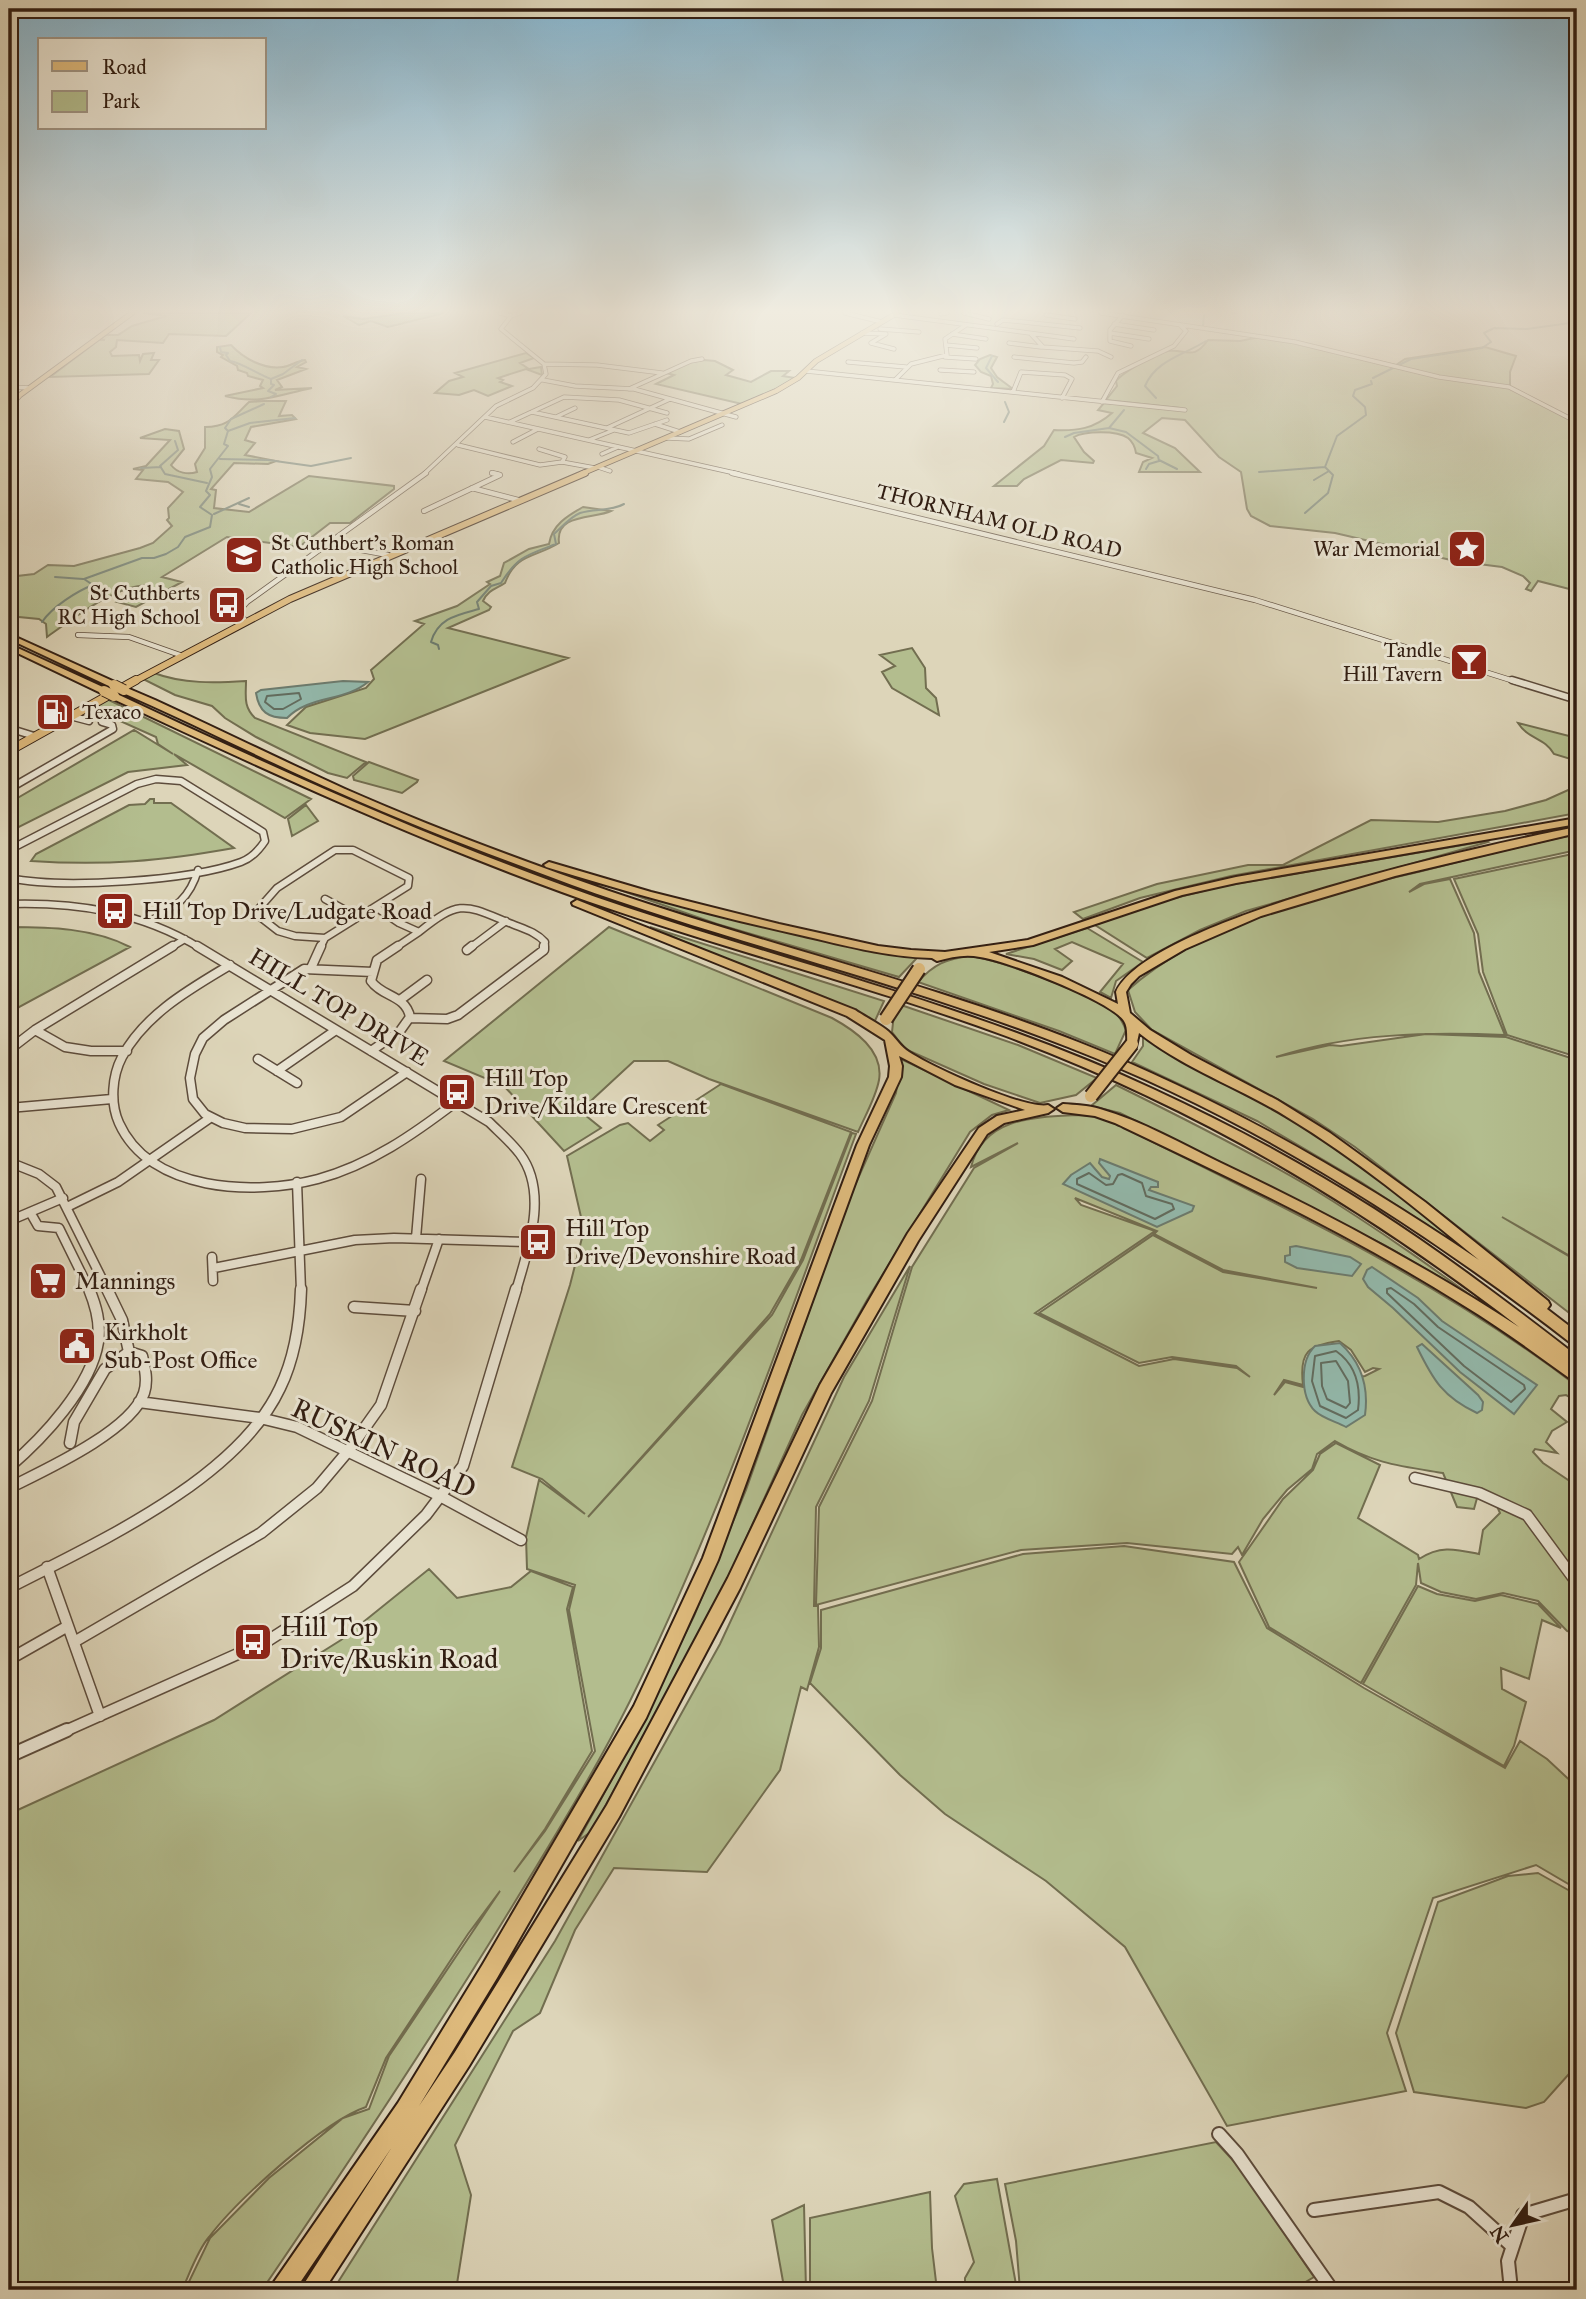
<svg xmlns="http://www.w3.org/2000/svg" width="1586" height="2299" font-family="'IM FELL Great Primer',serif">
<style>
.green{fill:#b3bd8e;stroke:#726e50;stroke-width:2;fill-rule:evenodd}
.water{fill:#93b9ac;stroke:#6c7b6e;stroke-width:2}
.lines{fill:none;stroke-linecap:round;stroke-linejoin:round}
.shore{stroke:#626c5f;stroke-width:2}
.stream{stroke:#6c7b6e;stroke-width:2}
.minor-far5-casing{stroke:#5d4c3c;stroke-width:5}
.minor-far4-casing{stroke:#5d4c3c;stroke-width:6}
.minor-far3-casing{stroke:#5d4c3c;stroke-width:9}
.minor-far2-casing{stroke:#5d4c3c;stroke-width:11}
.minor-far1-casing{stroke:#5d4c3c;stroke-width:13}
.minor-casing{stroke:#5d4c3c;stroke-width:16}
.major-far2-casing{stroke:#321e12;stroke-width:6}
.major-far1-casing{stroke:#321e12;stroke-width:8}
.major-casing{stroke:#321e12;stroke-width:10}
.highway-casing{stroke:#321e12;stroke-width:4}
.minor-far5{stroke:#e9e4d2;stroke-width:3.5}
.minor-far4{stroke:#e9e4d2;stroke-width:4.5}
.minor-far3{stroke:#e9e4d2;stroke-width:6}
.minor-far2{stroke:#e9e4d2;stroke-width:8}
.minor-far1{stroke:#e9e4d2;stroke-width:10}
.minor{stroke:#e9e4d2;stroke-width:12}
.major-far2{stroke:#deba7c;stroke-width:4.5}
.major-far1{stroke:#deba7c;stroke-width:6}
.major{stroke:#deba7c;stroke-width:8}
.highway{fill:#deba7c;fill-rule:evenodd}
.highway-bridge-far1-casing{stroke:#321e12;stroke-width:12;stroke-linecap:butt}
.highway-bridge-casing{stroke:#321e12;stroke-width:16;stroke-linecap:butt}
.highway-bridge-far1{stroke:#deba7c;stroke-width:10}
.highway-bridge{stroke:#deba7c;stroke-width:12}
.labels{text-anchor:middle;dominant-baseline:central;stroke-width:6;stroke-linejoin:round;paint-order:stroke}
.far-street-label{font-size:21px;fill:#321e12;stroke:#e9e4d2}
.far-poi-label{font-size:21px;fill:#321e12;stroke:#e9e4d2;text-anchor:end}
.poi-label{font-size:24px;fill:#321e12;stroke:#e9e4d2;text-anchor:start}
.street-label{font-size:24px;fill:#321e12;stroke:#e9e4d2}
.near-street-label{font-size:28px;fill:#321e12;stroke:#e9e4d2}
.near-poi-label{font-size:28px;fill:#321e12;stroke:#e9e4d2;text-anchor:start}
</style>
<rect width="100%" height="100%" fill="#ddd5b9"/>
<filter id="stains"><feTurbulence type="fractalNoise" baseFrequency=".00286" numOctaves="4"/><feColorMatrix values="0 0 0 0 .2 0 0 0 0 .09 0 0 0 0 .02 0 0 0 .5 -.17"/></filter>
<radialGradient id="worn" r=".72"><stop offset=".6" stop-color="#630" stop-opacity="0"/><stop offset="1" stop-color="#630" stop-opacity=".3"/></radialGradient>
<path class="green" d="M 143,313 L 251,313 L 226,336 L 169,334 L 163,343 L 117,340 L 116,347 L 110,352 L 112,356 L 139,355 L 140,361 L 143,354 L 154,353 L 151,360 L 159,360 L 149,374 L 50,377 L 99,340 L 105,340 L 100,339 L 106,335 L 118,335 L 132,326 L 166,316 Z
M 406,313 L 444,313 L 388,327 L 371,321 L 359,325 L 343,316 L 363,319 Z
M 1259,337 L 1289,341 L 1396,365 L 1405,359 L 1485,347 L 1516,356 L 1510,372 L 1510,387 L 1577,423 L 1577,591 L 1538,581 L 1531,591 L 1526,589 L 1530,583 L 1523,576 L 1502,567 L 1455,561 L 1335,533 L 1270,526 L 1251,516 L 1247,509 L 1241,472 L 1219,457 L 1185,420 L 1162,418 L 1143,433 L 1175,448 L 1200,472 L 1139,472 L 1143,462 L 1152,458 L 1136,453 C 1135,447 1133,442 1128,438 C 1117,430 1084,431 1074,437 L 1084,452 L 1094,461 L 1093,463 L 1061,460 L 1024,479 L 1017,486 L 994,486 L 1044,446 L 1054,430 C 1077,431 1094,429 1112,413 L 1098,410 L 1104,403 L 1181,408 L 1106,400 L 1117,386 L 1116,381 C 1123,372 1157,353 1168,351 C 1187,349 1193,361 1208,340 L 1240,341 Z
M 231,345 C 243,358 264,370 283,367 C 290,366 297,361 305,360 L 306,362 L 297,367 L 306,369 L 277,380 L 282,387 L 275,390 L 312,388 C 278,395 260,405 225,396 L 263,388 L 260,386 L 263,380 L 248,376 L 247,373 L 238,370 L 237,366 L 221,357 L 223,355 L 217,352 L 217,347 Z
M 526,353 L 534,358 L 520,363 L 529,369 L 541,367 L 542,375 L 526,369 L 498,378 L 503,380 L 500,382 L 512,386 L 488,396 L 474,390 L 459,395 L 435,393 L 449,381 L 463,377 L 455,373 Z
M 990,355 L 997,357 L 991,368 L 997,377 L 1013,389 L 991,388 L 993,384 L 991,376 L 981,372 L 975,365 L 980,359 Z
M 704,360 L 715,361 L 733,370 L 726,375 L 751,382 L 771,371 L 789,371 L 783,376 L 795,378 L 779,388 L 742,404 L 656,384 L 674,375 L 666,373 L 691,362 Z
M 263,401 L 286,401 L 279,416 L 292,415 L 296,419 L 251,427 L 245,440 L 255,443 L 245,455 L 276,461 L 268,464 L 234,463 L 211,489 L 216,490 L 214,508 L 249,512 L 309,476 L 394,486 L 394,489 L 350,523 L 330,523 L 299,547 L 227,537 L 162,577 L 182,582 L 136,607 L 117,602 L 148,585 C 114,586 75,617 47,637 L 46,624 L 39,619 L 9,616 L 9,577 L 34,574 L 48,565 L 74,566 L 140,548 L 153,543 L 172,526 L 167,520 L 169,518 L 168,508 L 183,492 L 168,482 L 136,479 L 143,470 L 133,469 L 146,466 L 170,440 L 140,438 L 165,429 L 179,431 L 184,449 L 171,465 C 177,473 188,475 197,472 L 195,464 L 205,448 L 205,427 C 229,427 233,417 249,402 Z
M 583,507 L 611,511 C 594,519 555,513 559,543 C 535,558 516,553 505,583 C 496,589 488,590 483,601 L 491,607 L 489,610 L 448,628 L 568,658 L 365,739 L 310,733 L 287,725 L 306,707 L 366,688 L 374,679 L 371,670 L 424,624 L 415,621 L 457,606 L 490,584 L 487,582 L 500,576 L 504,563 L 529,549 L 549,544 C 552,525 567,516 583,507 Z
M 912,648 L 925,668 L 926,688 L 936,698 L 939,715 L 892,688 L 882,672 L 895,666 L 880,655 Z
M 154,673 C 183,684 215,683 246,681 C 246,696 243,706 255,718 L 366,762 L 347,778 L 328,773 L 256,737 L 225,718 L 212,706 L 175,695 L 143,679 Z
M 107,699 L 311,799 L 285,818 L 174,754 L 187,765 L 128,772 L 9,832 L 9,803 L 134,730 L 173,754 L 158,744 L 156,737 L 91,708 Z
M 1518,723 L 1577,738 L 1577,761 L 1554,754 C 1544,737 1529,740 1518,723 Z
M 369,762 L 418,780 L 417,782 L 402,793 L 354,780 L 353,776 Z
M 1577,786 L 1577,813 L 1231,876 L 1140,898 L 1083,919 L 1074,912 L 1157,884 L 1248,865 L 1283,865 L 1371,820 L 1438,822 L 1505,811 L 1546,800 Z
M 150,799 L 154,799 L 154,803 L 171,803 L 234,848 C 161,861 106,866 31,861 L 36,854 L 129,805 L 145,804 Z
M 306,805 L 318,821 L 292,836 L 288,819 Z
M 1577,834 L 1577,850 L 1420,884 L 1409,892 L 1424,884 L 1450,879 L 1474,933 L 1479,972 L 1505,1035 C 1428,1032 1350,1033 1276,1057 L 1330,1045 L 1341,1046 L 1426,1034 L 1506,1037 L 1577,1060 L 1577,1260 L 1502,1217 L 1577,1261 L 1577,1319 L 1355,1147 L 1313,1119 L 1152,1030 L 1135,1012 L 1128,990 C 1208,919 1321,895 1422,871 C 1473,858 1525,845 1577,834 Z
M 1486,841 L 1488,842 L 1246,911 L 1200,930 L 1147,958 L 1095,925 L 1159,902 L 1223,886 Z
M 1577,853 L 1577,1057 L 1507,1035 L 1483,972 L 1478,934 L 1454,879 Z
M 620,890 L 792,933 L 917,958 L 899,977 L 717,924 Z
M 9,927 C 49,927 94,928 130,947 L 19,1007 L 9,1017 Z
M 609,927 L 832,1018 C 854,1030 884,1050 879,1080 C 876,1097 865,1116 858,1132 L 709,1079 L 668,1061 L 634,1061 L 580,1111 L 601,1128 L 564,1151 L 504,1086 L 444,1061 Z
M 650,927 L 884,1001 L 874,1023 Z
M 1087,928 L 1143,962 L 1116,981 L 1111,998 L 1100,992 L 1123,964 L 1072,942 L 1055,949 L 1072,961 L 1062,970 L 1034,959 L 1006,954 Z
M 970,956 C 1004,961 1085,992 1114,1012 C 1120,1016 1123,1023 1126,1030 L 1115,1054 L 1059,1031 L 918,982 C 934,964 946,959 970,956 Z
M 901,1005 L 1018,1045 L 1097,1078 L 1076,1095 L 1040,1103 L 984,1084 L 905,1049 L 892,1032 L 894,1014 Z
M 1143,1035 L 1266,1102 L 1344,1153 L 1494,1269 L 1361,1182 L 1257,1121 L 1132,1062 L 1143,1046 Z
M 901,1059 L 1009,1110 L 992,1115 L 970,1132 L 867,1300 L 802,1415 L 725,1585 L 592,1831 L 578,1841 L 625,1755 L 694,1616 L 746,1490 L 848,1201 L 896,1093 Z
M 721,1084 L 851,1132 L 801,1260 L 770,1314 L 588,1517 L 772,1315 L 803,1260 L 852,1133 L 856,1134 C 785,1325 720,1518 630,1701 C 595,1771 554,1838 513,1905 C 433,2036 348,2164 262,2290 L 185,2290 L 210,2238 L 269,2178 L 343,2118 L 369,2109 L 389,2056 L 500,1891 L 468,1934 L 386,2058 L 366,2107 C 324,2121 237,2200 209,2237 C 197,2251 190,2273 182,2290 L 9,2290 L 9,1814 L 214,1720 L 341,1640 L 429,1569 L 457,1598 L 511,1587 L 531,1571 L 573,1587 L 567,1609 L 592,1751 L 545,1829 L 514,1872 L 545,1831 L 595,1751 L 569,1610 L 575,1585 L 527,1569 L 526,1537 L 539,1480 L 585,1514 L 542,1479 L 512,1467 L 570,1285 L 584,1230 L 567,1156 L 620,1125 L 628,1123 L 650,1141 L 664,1130 L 658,1125 Z
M 1116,1085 C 1181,1117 1247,1150 1310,1187 C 1379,1229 1444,1276 1509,1323 L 1445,1280 L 1384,1245 L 1120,1113 L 1091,1106 Z
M 1080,1115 L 1103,1117 C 1266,1199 1432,1275 1577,1386 L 1577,1401 L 1566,1395 L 1559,1396 L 1551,1409 L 1567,1422 L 1552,1431 L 1546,1442 L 1557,1453 L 1535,1449 L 1533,1452 L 1543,1463 L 1577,1486 L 1577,1553 L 1570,1560 L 1577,1567 L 1577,1635 L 1567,1631 L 1538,1601 L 1503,1593 L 1476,1599 L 1441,1592 L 1421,1583 L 1418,1563 L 1416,1585 L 1361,1683 L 1269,1627 L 1239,1562 L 1283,1499 L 1313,1470 L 1320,1454 L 1336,1443 L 1380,1465 L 1358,1518 L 1418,1555 L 1419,1559 C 1440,1545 1455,1549 1479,1554 L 1483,1530 L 1500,1513 L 1492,1495 L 1479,1491 L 1474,1509 L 1457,1507 L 1443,1473 C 1400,1466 1375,1464 1335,1441 L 1317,1454 L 1312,1469 L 1287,1490 L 1263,1519 L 1242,1555 L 1238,1547 L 1232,1554 L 1127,1543 L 1021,1550 L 816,1605 L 819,1507 L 872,1401 L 912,1267 L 974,1168 L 1018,1143 L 971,1167 C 984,1116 1037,1117 1080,1115 ZM 1075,1198 L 1157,1231 L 1154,1234 L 1223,1270 L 1317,1288 L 1223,1272 L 1153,1235 L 1039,1313 L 1139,1363 L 1172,1357 L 1236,1366 L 1250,1377 L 1237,1368 L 1174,1359 L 1139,1366 L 1035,1313 L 1155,1231 L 1081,1205 ZM 1339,1341 L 1351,1350 L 1365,1372 L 1373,1368 L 1379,1369 L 1365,1376 L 1303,1387 L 1285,1382 L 1274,1395 L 1284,1380 L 1303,1385 C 1299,1351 1308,1346 1339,1341 Z
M 910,1266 L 869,1401 L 816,1507 L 814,1606 L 818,1606 L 819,1647 L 807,1690 L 801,1687 L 780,1770 L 707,1872 L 614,1868 L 575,1930 L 540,2013 L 513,2031 L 455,2145 L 471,2195 L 456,2290 L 333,2290 L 555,1941 L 720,1644 L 844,1377 Z
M 1124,1546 L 1234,1562 L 1267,1628 L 1364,1688 L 1505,1768 L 1520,1741 L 1547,1759 L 1577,1787 L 1577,1889 L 1536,1865 L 1433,1898 L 1387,2033 L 1406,2091 L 1227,2126 L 1125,1947 L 1046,1881 L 945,1814 L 900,1775 L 810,1683 L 821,1648 L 821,1610 L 1023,1554 Z
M 1418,1586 L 1437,1594 L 1475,1601 L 1501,1595 L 1538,1604 L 1561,1628 L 1542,1620 L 1529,1679 L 1501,1668 L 1502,1689 L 1526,1702 L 1514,1746 L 1504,1766 L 1363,1684 Z
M 1538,1873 L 1577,1895 L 1577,2065 L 1544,2102 L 1526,2108 L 1414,2092 L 1396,2033 L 1438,1902 L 1508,1876 Z
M 1216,2142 L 1240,2168 L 1314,2277 L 1292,2290 L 1020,2290 L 1016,2241 L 1005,2184 Z
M 997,2179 L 1017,2290 L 965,2290 L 965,2278 L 974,2262 L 955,2196 L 964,2184 Z
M 930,2192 L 932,2248 L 937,2290 L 810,2290 L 810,2218 Z
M 804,2205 L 806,2290 L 781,2290 L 784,2287 L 772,2220 Z"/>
<path class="water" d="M 343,681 L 368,682 C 344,702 310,695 287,718 C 268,718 259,712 256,693 L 261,690 Z
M 1100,1159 L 1158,1182 L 1158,1187 L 1151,1187 L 1149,1190 L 1194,1206 L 1192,1211 L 1157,1227 L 1063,1184 L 1071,1175 L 1090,1163 L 1102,1177 L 1109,1179 L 1110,1176 L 1099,1163 Z
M 1296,1246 L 1350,1257 L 1361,1264 L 1352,1276 L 1297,1268 L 1285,1262 L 1285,1256 L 1290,1255 L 1290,1247 Z
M 1372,1267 L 1418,1298 L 1442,1321 L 1537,1385 L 1514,1414 L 1460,1372 L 1393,1308 L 1368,1287 L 1363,1279 L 1367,1270 Z
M 1340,1343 C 1361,1362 1369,1386 1365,1415 L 1346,1427 C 1337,1422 1322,1418 1315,1411 C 1300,1396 1300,1360 1315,1346 Z
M 1422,1344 L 1478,1395 L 1483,1402 L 1482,1410 L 1477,1413 C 1443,1397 1433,1380 1417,1347 Z"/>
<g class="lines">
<path class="shore" d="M 299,693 L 301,699 L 283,709 L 274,709 L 265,702 L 267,696 Z
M 1089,1173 L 1106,1185 L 1113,1184 L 1118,1175 L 1122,1174 L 1142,1183 L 1146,1196 L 1172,1204 L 1174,1209 L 1155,1219 L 1077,1184 L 1077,1179 Z
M 1391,1288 L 1414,1304 L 1438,1327 L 1524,1385 L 1525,1389 L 1511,1402 L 1464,1366 L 1387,1293 L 1387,1289 Z
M 1336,1351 C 1356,1365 1361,1387 1358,1410 L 1346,1418 L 1320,1406 L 1312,1381 L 1315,1356 Z
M 1336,1361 L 1348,1381 L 1350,1403 L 1346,1408 L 1327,1399 L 1322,1386 L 1321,1363 Z"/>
<path class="stream" d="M 1233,313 L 1237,313
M 1203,326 L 1204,315
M 220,347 L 221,352 L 228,353 L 226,355 L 230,361 C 242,363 258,374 271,379
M 992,356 L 986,368 L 998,382
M 1373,378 L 1411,359 L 1482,348 L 1491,342 L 1484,333 L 1494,328 L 1527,329 L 1577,322
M 271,397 L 276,394 L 268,391 L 274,385 L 271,384 L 271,379 L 283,374 L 302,360
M 1156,398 L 1145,386 C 1156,360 1184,355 1206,341
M 1124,410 L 1109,428 L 1126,432 L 1158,456 L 1159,461 L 1149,464 L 1146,469
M 1004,422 L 1009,412 L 1005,402
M 228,431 L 250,423 L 295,418
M 1065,437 L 1074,433 L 1109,428
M 175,441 L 178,450 L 160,466 L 165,474 L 207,483
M 220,459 L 268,460 L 311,466 L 351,458
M 1159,460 L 1177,469
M 141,468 L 161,467
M 1259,472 L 1325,467
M 1314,480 L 1329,471
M 239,504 L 249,507
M 1305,513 L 1328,493 L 1333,475 L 1325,467 L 1337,436 L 1366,415 L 1365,407 L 1353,396 L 1355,390 L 1372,384 L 1371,381
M 214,514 L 249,498
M 55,577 L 83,579
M 42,622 C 52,607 77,591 93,585 L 84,579 L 142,558 L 154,558 L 166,554 L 178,547 L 185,537 L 210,527 L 212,515 L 200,507 L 210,495 L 206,491 L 212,477 L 210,469 L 228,446 L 224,444 L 228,431 L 225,428 L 231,419 L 264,404
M 439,649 L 438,645 L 431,642 C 438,618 457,615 479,609 L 477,602 L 491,586 L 501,583 C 518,556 527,555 556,544 L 554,534 C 562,527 570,517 580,513 C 595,508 609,512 624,504"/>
<defs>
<path id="minor-far5" d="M 500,313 L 511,316
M 845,313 L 882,322
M 964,313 L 989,319
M 1101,313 L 1295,342 L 1439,377 L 1509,387 L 1577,422
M 941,314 L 947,313
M 894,315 L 1074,339
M 1046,315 L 1075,319
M 1123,315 L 1110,330 L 1110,341 L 1131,346
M 997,324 L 1003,320 L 1080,328
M 1114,324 L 1154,330
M 880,329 L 919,332
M 862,333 L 886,334 L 871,343 L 894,349
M 1110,333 L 1149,339
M 952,334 L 986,339
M 1031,334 L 1043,347 L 1098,351 L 1111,357
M 1009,343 L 1041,347
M 946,345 L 977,348
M 945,357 L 976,359
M 1014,357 L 1074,363 L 1082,362 L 1086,357
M 848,362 L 906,367
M 544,364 L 597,365 L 662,373
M 940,370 L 974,372
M 806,371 L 1185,410
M 543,380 L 575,386 L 634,389 L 736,417
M 895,380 L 911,364 L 947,355 L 945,339 L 966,325
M 9,387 L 30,388
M 629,389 L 691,361 L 702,359
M 1013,392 L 1021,372 L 1065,375 L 1072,379 L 1062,398
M 1102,402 L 1118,373 L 1174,346 L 1186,331 L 1180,325
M 532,412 L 629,433 L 667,420
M 485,417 L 739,474
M 556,417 L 575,408
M 510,422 L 564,397 L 619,400 L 667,413
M 655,424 L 680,432
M 607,428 L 670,399
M 667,438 L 689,439 L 722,425
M 589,440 L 614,430
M 513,442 L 538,429
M 458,445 L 540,465 L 562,462
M 539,449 L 565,457 L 562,462 L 595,468
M 602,454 L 618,447
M 598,467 L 610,471
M 492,473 L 498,474
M 424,474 L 496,406 L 533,388 L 546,374 L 544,364 L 501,329 L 511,316 L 520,313"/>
<path id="minor-far4" d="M 732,473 L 1255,600 L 1517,682
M 472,488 L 518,500
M 424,511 L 500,475 L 492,473
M 329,544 L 388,555
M 245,621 L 239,611 L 247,602 L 426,473
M 78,635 L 129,637 L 180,655"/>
<path id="minor-far3" d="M 1512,680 L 1577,700
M 70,716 L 89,721
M 9,733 L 18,731 L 34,736
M 9,789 L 113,729 L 112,725 L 102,722
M 9,850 L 137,784 L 156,779 L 181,781 L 263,832 L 265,841 C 259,850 252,858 241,862 C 189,881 63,889 9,878
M 335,850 L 353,850 L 409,878 L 408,886 L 325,938 L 295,936 L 278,931 L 255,913 L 277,888 Z
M 325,899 L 356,916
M 9,904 C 77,902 141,912 200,948
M 377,908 L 399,923 L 419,932 C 461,898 465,905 512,924 C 524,929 536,932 545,942 L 544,948
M 150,921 C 175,908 190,898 198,870
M 170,948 L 185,939
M 320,948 L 325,938
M 395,948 L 419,932
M 470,948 L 506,921"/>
<path id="minor-far2" d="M 197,946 L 489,1122 C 499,1132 511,1142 520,1154 C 549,1193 528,1249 516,1291
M 467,950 L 472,946
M 230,965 C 190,989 145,1014 122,1057 C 112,1076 110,1103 119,1123 C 150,1192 254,1196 318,1179 C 370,1165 414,1134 456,1102
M 311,968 L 321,946
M 373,972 L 304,969 L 224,1020 L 203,1038 L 195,1054 L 190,1078 L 193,1099 L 205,1114 L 223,1123 L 245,1128 L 292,1129 L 341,1117 L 407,1072
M 400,1000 L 427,980
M 410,1018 L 447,1019 L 458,1015 L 544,950 L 544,946
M 35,1030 L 65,1047 L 91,1051 L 127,1051
M 9,1050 L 35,1030 L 173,946
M 371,1051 L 400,1031 L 410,1017 C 406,995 382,997 371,981 L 377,960 L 398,946
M 258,1059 L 297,1083
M 277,1071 L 336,1030
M 9,1108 L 112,1099
M 9,1162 L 39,1174 L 56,1187 L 108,1291
M 297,1182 L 301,1291
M 67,1207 L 118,1182 L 210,1118
M 30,1212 L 38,1226 L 59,1228 L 90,1291
M 9,1221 L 63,1198
M 416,1238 L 421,1179
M 212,1257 L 213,1281
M 214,1268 L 355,1240 L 394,1238 L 528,1242
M 421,1291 L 439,1239"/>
<path id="minor-far1" d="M 107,1289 L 122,1320 L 129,1352
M 354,1307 L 415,1311
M 139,1402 L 260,1418 L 297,1427 L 440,1496 L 521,1540
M 70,1443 L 74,1422 L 105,1369 L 129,1352
M 9,1467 C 43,1438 91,1387 98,1342 C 101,1323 96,1306 89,1289
M 1415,1478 L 1479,1493 L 1527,1515 L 1577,1583
M 9,1488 C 45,1470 131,1431 144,1393 C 148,1381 145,1368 142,1356 L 129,1352
M 47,1567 L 100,1716
M 9,1588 C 96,1543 237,1480 280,1388 C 295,1357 300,1323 301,1289
M 74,1642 L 261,1533 L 317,1488 L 349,1450 L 381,1405 L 421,1289
M 9,1654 L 17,1655 L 68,1626
M 63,1732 L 269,1640 L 353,1586 L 426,1515 L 463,1466 L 516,1289"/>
<path id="minor" d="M 9,1756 L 67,1730
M 1219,2134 L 1237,2154 L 1332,2290
M 1314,2210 L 1439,2192 L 1469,2207 L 1510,2244
M 1511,2290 L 1508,2261 L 1523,2215 L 1577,2199"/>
<path id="major-far2" d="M 9,407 L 20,395 L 132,313
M 581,474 L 776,391 L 798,378 L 816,361 L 897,313"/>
<path id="major-far1" d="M 133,682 L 290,599 L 585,473"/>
<path id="major" d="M 9,751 L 136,680"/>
<path id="highway" d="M 9,634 L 117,683 L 118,685 L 111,687 L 9,639 Z
M 9,644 L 107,689 L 108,691 L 101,693 L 9,649 Z
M 121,688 L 127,688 L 155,700 C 218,729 281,760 345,789 C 431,827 520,860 609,891 C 764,944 925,982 1078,1042 C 1220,1098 1352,1174 1479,1260 C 1417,1209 1355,1158 1287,1117 C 1238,1087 1183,1068 1139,1033 L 1136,1047 L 1128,1047 C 1126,1039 1129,1029 1124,1021 C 1111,1001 1005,960 980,957 C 965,954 952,957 937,961 L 932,958 C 887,957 843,945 800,935 C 714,916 630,893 546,867 L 544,865 L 549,862 L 651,892 L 779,924 L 878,946 L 911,950 L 945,952 L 1028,940 L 1175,891 L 1236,877 L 1577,818 L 1577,824 L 1236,883 L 1182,895 L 1033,945 L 989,952 L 1062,977 L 1118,1004 L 1116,992 C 1149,918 1493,843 1577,827 L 1577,833 L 1395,876 L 1261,916 L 1185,949 L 1139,976 L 1131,984 L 1126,992 L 1130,1013 L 1150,1030 L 1191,1055 L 1277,1100 L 1330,1133 L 1425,1202 L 1548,1301 L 1550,1305 L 1547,1309 L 1577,1332 L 1577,1346 L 1572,1344 C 1417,1224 1251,1118 1068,1047 C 906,983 736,944 572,885 C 494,856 416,827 340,793 C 266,761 195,724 121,692 Z
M 111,694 L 117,694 C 283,772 450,848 625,907 C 802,966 983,1010 1153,1089 C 1229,1124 1303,1164 1374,1209 C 1444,1254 1511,1305 1577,1356 L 1577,1382 L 1572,1380 C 1536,1354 1501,1328 1463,1305 C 1352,1235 1233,1179 1115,1123 L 1095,1116 L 1063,1112 L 1057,1108 L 1063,1104 C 1075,1105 1088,1105 1100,1109 C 1142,1121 1182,1144 1221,1163 C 1324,1212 1424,1265 1519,1327 C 1359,1204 1196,1107 1006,1036 C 860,982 708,945 562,892 C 408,836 259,767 111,698 Z
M 577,900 L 855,1010 C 865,1017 884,1026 891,1034 C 896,1039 901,1047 909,1052 C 932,1067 1025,1110 1048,1105 L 1054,1109 L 1048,1113 L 1004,1123 L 987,1134 L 918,1241 L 831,1393 L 740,1588 L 619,1817 L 469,2066 L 324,2290 L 300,2290 L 392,2147 L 295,2290 L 271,2290 L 274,2282 L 398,2103 L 483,1964 L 634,1706 L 703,1558 L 857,1145 L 889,1077 L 890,1066 L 885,1040 L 847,1016 L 573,905 L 572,903 ZM 899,1056 L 955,1085 L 1025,1110 L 997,1116 L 979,1128 L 908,1233 L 820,1385 L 728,1578 L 607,1805 L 455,2052 L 419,2106 L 497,1978 L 646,1718 L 718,1560 L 869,1145 L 901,1077 L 902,1066 Z"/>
</defs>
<use href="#minor-far5" class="minor-far5-casing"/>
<use href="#minor-far4" class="minor-far4-casing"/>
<use href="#minor-far3" class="minor-far3-casing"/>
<use href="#minor-far2" class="minor-far2-casing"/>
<use href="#minor-far1" class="minor-far1-casing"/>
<use href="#minor" class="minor-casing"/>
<use href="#major-far2" class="major-far2-casing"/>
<use href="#major-far1" class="major-far1-casing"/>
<use href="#major" class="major-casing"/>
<use href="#highway" class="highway-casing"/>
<use href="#minor-far5" class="minor-far5"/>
<use href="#minor-far4" class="minor-far4"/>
<use href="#minor-far3" class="minor-far3"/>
<use href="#minor-far2" class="minor-far2"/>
<use href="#minor-far1" class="minor-far1"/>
<use href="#minor" class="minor"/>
<use href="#major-far2" class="major-far2"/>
<use href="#major-far1" class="major-far1"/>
<use href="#major" class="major"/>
<use href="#highway" class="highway"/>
<defs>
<path id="highway-bridge-far1" d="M 114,685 L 124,690
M 104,691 L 114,696"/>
<path id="highway-bridge" d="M 886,1019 L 919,969
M 1091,1096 L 1132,1044"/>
</defs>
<use href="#highway-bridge-far1" class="highway-bridge-far1-casing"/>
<use href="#highway-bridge" class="highway-bridge-casing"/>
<use href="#highway-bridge-far1" class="highway-bridge-far1"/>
<use href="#highway-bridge" class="highway-bridge"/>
</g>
<linearGradient id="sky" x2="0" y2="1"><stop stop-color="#86b6d0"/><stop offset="0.49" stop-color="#f0ece0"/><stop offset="1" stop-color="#f0ece0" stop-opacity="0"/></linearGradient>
<rect width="1586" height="635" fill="url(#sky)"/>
<defs>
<symbol id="sight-square" viewBox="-11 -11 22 22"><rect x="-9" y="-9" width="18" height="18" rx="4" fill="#8f2418" stroke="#e9e4d2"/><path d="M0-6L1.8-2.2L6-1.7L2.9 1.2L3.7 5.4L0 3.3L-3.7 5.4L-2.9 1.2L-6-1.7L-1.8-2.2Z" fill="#fff"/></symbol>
<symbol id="school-square" viewBox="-11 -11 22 22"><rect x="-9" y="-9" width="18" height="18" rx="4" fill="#8f2418" stroke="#e9e4d2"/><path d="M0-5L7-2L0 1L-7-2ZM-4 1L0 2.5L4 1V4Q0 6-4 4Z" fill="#fff"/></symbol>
<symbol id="bus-square" viewBox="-11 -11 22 22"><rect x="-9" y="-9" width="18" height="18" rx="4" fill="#8f2418" stroke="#e9e4d2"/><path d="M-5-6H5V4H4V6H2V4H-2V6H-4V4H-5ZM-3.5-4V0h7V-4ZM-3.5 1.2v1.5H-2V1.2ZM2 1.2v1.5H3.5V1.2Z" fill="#fff"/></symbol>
<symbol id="bar-square" viewBox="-11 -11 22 22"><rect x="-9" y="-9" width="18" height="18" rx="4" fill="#8f2418" stroke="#e9e4d2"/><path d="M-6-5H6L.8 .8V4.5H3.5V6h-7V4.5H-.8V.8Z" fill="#fff"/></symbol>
<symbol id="fuel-square" viewBox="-11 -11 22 22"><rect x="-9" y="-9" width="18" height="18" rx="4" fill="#8f2418" stroke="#e9e4d2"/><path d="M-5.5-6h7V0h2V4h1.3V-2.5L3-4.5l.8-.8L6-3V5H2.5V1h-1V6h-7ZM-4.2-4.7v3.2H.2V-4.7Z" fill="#fff"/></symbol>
<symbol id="supermarket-square" viewBox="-11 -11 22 22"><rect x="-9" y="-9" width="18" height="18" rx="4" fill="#8f2418" stroke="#e9e4d2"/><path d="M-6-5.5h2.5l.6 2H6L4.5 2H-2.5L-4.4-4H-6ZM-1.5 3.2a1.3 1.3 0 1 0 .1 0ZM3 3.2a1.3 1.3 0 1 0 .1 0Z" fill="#fff"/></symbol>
<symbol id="civic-square" viewBox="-11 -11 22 22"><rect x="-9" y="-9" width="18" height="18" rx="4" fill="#8f2418" stroke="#e9e4d2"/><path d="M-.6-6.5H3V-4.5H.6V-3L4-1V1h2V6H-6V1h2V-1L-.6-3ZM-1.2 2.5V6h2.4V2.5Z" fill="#fff"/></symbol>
</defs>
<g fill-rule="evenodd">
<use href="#sight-square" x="1445" y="527" width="44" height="44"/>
<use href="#school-square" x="222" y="533" width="44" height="44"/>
<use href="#bus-square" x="205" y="583" width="44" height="44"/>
<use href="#bar-square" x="1447" y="640" width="44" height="44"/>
<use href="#fuel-square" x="33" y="690" width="44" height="44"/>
<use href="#bus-square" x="93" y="889" width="44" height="44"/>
<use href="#bus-square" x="435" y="1070" width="44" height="44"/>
<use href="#bus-square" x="516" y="1220" width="44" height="44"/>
<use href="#supermarket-square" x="26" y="1259" width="44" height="44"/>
<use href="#civic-square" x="55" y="1324" width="44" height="44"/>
<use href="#bus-square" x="231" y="1620" width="44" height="44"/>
</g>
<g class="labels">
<g class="far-street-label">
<text transform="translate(999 521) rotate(14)">THORNHAM OLD ROAD</text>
</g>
<g class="far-poi-label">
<text x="271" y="543" text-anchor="start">St Cuthbert's Roman<tspan x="271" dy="24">Catholic High School</tspan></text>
<text x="1440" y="549">War Memorial</text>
<text x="200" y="593">St Cuthberts<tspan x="200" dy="24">RC High School</tspan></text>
<text x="1442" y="650">Tandle<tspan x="1442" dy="24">Hill Tavern</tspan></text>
<text x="82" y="712" text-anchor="start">Texaco</text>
</g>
<g class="poi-label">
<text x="142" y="911">Hill Top Drive/Ludgate Road</text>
<text x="484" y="1078">Hill Top<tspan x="484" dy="28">Drive/Kildare Crescent</tspan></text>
<text x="565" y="1228">Hill Top<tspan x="565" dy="28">Drive/Devonshire Road</tspan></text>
<text x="75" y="1281">Mannings</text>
<text x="104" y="1332">Kirkholt<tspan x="104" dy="28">Sub-Post Office</tspan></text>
</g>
<g class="street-label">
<text transform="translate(339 1007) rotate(31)">HILL TOP DRIVE</text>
</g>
<g class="near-street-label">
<text transform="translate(384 1448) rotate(25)">RUSKIN ROAD</text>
</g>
<g class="near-poi-label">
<text x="280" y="1626">Hill Top<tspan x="280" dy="32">Drive/Ruskin Road</tspan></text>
</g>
</g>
<rect width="1586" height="2299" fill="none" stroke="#ddd5b9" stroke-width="35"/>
<rect x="10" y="10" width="1565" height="2278" fill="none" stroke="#321e12" stroke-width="3.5"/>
<rect x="18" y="18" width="1551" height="2264" fill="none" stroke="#321e12" stroke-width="2"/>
<rect x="38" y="38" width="228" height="91" fill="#e9e4d2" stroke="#a09585" stroke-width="2"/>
<rect x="52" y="61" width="35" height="10" fill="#deba7c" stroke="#a09585" stroke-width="2"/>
<text x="102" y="74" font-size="21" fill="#321e12">Road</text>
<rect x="52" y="91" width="35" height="21" fill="#b3bd8e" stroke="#a09585" stroke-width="2"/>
<text x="102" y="108" font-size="21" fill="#321e12">Park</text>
<g transform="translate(1513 2225) rotate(236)" stroke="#e9e4d2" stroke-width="5" paint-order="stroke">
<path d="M0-5L12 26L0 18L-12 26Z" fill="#321e12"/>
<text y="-10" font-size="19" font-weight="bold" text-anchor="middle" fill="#321e12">N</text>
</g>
<rect width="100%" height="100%" filter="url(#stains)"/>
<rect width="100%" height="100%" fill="url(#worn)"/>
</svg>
